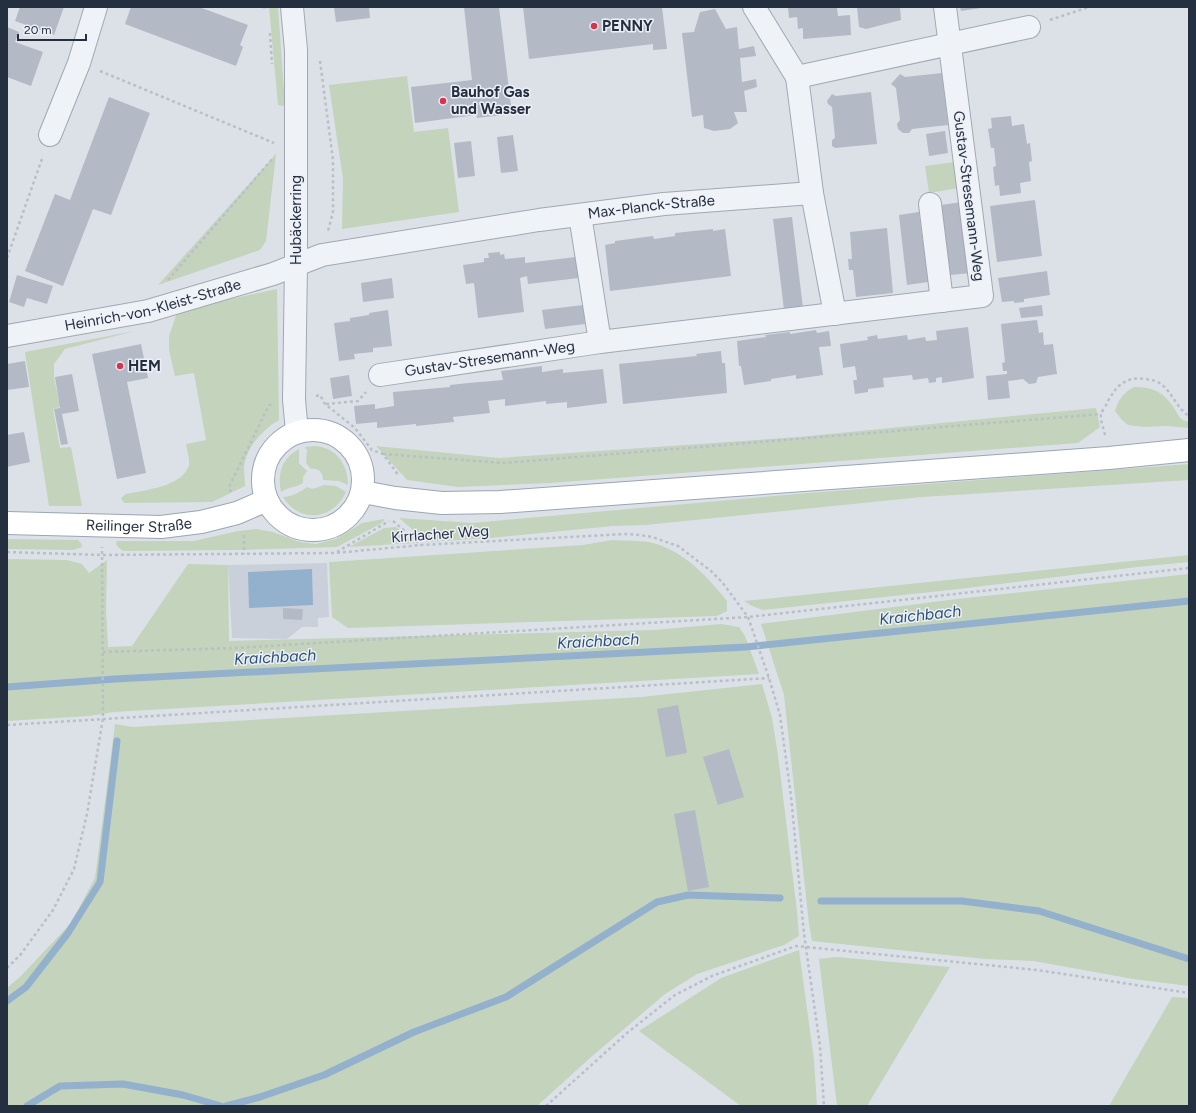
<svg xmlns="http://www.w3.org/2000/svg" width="1196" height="1113" font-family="Figtree,sans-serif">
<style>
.built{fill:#cad0da}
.green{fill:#c3d3bc}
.water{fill:#93b0cd}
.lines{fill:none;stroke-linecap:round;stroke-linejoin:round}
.stream{stroke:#93b0cd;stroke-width:7}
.building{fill:#b3bac5}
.minor-casing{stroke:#a1a8b2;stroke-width:24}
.major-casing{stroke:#9aa6b5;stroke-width:24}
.path{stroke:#babfc7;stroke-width:2.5;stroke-dasharray:3 3;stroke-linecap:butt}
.minor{stroke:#eff2f6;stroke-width:22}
.major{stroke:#fff;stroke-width:22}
.poi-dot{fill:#dd324f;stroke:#ecf0f6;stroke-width:1.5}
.labels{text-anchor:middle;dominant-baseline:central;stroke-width:3;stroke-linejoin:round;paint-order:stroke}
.poi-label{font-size:15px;font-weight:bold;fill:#242f40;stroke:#ecf0f6;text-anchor:start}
.street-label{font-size:15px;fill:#242f40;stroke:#ecf0f6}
.water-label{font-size:16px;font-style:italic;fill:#2a4f78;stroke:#ecf0f6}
</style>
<rect width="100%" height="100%" fill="#dce1e8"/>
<path class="built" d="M 327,563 L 329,617 L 318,618 L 318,627 L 302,627 L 287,639 L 232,638 L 228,565 Z"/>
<path class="green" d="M 269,7 L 278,7 L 285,106 L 278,105 Z
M 407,76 L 414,132 L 448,128 L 459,212 L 342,229 L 343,179 L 329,85 Z
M 276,154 L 266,241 L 260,250 L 158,285 Z
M 954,162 L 959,188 L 929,193 L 925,166 Z
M 277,289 L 279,420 C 263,429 246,448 244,467 C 244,473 245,480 245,486 L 212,502 L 124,503 L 121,498 L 126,494 C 145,490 182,487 189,465 C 190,460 187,450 186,444 L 206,440 L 194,373 L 175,376 L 169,350 L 169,336 L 178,310 Z
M 135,331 L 65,349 L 54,364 L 54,377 L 60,407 L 53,409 L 60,448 L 71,447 L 82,506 L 49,506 L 25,352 Z
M 1134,387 C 1151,387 1162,391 1172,405 C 1178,413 1178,420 1189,422 L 1189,428 L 1166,426 L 1145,427 L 1128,425 L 1122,420 L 1115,411 C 1118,400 1124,392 1134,387 Z
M 1096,408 L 1100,427 L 1078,443 L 550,483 L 458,487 L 407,480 L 376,446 L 499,458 L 799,437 Z
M 314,446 C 336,447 348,464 348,485 L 339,481 L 323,480 C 323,473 319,468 311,469 L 306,463 L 307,450 L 305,447 Z
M 299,449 L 299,463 L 307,471 L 303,477 L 303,483 C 296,488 287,487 281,492 C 277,473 282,458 299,449 Z
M 1189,464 L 1189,480 L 922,497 L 645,525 L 613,526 L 489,538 L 427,542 L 399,518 L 472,523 L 808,493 Z
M 324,485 L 336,486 L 346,492 C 333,520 300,524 283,497 C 291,497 301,492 307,487 C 314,491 317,487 324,485 Z
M 384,519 L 385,520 L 380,524 L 337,547 L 240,550 L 123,551 L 118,547 L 116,544 L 117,541 L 194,541 L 238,531 L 256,529 L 273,532 L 300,542 L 316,544 L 336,539 L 362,523 Z
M 396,527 L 415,543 L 349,547 L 384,528 Z
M 7,539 L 78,540 L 81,543 L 82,547 L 73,550 L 7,549 Z
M 612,540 C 624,541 642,540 653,543 C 685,552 707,576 727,601 L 727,611 L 717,616 L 348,628 L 332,617 L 329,562 L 583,545 Z
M 1189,555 L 1189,562 L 1137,567 L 959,589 L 763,610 L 752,606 L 744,601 Z
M 7,559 L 67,560 L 82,564 L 89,573 L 107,560 L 106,609 L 108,647 L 132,646 L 188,564 L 228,565 L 229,641 L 654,630 L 721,624 L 739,627 L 745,636 L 759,674 L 114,712 L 89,716 L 7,721 Z
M 1189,574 L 1189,986 L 1133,979 L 1034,961 L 985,959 L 812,941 L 809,924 L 784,695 L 761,624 L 957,599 Z
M 762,684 L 772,718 L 778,755 L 797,911 L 799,936 L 784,945 L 697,974 L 665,994 L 590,1058 L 537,1106 L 7,1106 L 7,988 L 21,976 L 71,923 L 95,878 L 115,724 L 133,727 L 641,697 Z
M 799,950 L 814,1060 L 817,1106 L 741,1106 L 639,1031 L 721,978 Z
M 836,957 L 950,967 L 867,1106 L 837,1106 L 819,959 Z
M 1172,997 L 1189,998 L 1189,1106 L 1109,1106 Z"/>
<path class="water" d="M 312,569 L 313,605 L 249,608 L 248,572 Z"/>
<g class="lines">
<path class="stream" d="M 7,687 L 115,679 L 746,647 L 1189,601
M 821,901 L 962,901 L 1039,911 L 1189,959
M 7,1001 L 26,987 L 68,933 L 100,882 L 117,741
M 27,1106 L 60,1086 L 123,1084 L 183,1095 L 221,1106
M 226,1106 L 260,1097 L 324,1075 L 414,1032 L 506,997 L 657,902 L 688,895 L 780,898"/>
</g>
<path class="building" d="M 20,7 L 64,7 L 54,35 L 15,21 Z
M 131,7 L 199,7 L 248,25 L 240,45 L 243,47 L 236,66 L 125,24 Z
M 334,7 L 369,7 L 370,18 L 336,22 Z
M 464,7 L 499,7 L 512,114 L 477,118 L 476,115 L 415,123 L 411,87 L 472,80 Z
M 523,7 L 662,7 L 667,49 L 653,50 L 653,44 L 529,59 Z
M 788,7 L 837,7 L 838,16 L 850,15 L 851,35 L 803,39 L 803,28 L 798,29 L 797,17 L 789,18 Z
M 857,7 L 900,7 L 901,20 L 866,29 L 859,27 Z
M 960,7 L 981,7 L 981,8 L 961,11 Z
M 715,9 L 726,29 L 737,27 L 739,49 L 754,46 L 756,56 L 740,58 L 742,82 L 756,79 L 757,87 L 744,91 L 747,112 L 734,112 L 738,123 L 730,129 L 714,131 L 704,128 L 703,115 L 692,117 L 682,33 L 694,32 L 700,12 Z
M 7,27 L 19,32 L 15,42 L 43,52 L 31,86 L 7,77 Z
M 942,73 L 948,125 L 912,129 L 909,133 L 903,133 L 898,129 L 897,124 L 900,120 L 896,88 L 891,84 L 900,74 L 905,77 Z
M 871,92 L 877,144 L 835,148 L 832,146 L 832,140 L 835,138 L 832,107 L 828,104 L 827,101 L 832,94 L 836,96 Z
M 109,97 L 150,113 L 111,215 L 93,209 L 63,286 L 25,271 L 55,194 L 70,200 Z
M 1011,116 L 1012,126 L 1024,124 L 1027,144 L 1030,143 L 1032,161 L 1029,162 L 1031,181 L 1020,183 L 1021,193 L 1000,196 L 999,185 L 995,186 L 993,167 L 996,166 L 994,148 L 991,148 L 988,129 L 992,128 L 991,118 Z
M 945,131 L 948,153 L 929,156 L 926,134 Z
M 513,135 L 518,171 L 501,173 L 497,137 Z
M 471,141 L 475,176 L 458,178 L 454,143 Z
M 1035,200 L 1042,256 L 997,262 L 990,206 Z
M 962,202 L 971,273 L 950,275 L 941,205 Z
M 919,212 L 928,282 L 907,285 L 899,215 Z
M 792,217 L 803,308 L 784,310 L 773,219 Z
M 887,228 L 893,293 L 856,297 L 853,270 L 849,270 L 848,259 L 852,259 L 850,232 Z
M 713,229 L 713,231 L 725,229 L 731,276 L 610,291 L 605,245 L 615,243 L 615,241 L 653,236 L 654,239 L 675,236 L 675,233 Z
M 500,252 L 500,255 L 504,254 L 505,259 L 525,257 L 525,263 L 576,257 L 579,278 L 528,284 L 527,276 L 520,278 L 524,312 L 478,318 L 474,283 L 466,284 L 463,265 L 484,262 L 484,258 L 489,258 L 488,253 Z
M 1047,271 L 1050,295 L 1024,299 L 1024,302 L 1014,303 L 1014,301 L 1002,302 L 998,278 Z
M 17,275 L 53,286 L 47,304 L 27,298 L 24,307 L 9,302 Z
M 392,278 L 394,298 L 363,302 L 361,283 Z
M 583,305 L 585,324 L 545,329 L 542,310 Z
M 1042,305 L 1043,316 L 1021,318 L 1019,308 Z
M 388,310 L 392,346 L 373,348 L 373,352 L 354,354 L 355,359 L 339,361 L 334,323 L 350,321 L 350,318 L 369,315 L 369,313 Z
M 1037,320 L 1039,333 L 1043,332 L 1044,345 L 1053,344 L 1057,374 L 1038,377 L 1036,383 L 1029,384 L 1023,379 L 1008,381 L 1010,398 L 988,400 L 986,376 L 1007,374 L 1007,371 L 1003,371 L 1002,363 L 1005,362 L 1001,324 Z
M 968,327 L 974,378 L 942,383 L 942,377 L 936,378 L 936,382 L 929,383 L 928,378 L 913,380 L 912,375 L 883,378 L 884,387 L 868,389 L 868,392 L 855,394 L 853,380 L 857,380 L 855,366 L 843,368 L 840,344 L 868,340 L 867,337 L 877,335 L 878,339 L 907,335 L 908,340 L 925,337 L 926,341 L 937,340 L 936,331 Z
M 816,330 L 817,333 L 829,331 L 831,346 L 819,347 L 823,375 L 796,379 L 796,375 L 771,379 L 771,381 L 744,385 L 741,366 L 739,366 L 737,341 L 766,337 L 765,335 L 790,332 L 790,334 Z
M 141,344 L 148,378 L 127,382 L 146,473 L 117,479 L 92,354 Z
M 721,351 L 722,363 L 725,363 L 727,393 L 623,404 L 619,364 L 697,356 L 696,354 Z
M 25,361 L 29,387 L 7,390 L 7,364 Z
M 542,366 L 542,372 L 563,369 L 563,373 L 603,369 L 607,403 L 567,408 L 567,402 L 546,404 L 546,401 L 505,406 L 505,399 L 488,401 L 490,413 L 453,417 L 454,422 L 416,426 L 416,424 L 377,428 L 377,422 L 356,424 L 354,406 L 375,404 L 375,409 L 394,406 L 393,392 L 450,387 L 450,385 L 468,383 L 503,380 L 501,371 Z
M 72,374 L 79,411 L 62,414 L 68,444 L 61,445 L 54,409 L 60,408 L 55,377 Z
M 349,375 L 352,396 L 333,399 L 330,378 Z
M 24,432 L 30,462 L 7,467 L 7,435 Z
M 283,608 L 303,609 L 302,620 L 283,619 Z
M 678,705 L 687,753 L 666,757 L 657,709 Z
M 729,749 L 744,797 L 718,805 L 703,757 Z
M 695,810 L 709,887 L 688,891 L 674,814 Z"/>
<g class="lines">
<defs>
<g id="minor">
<path d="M 292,7 L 296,50 L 296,264 L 294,400 L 297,432"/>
<path d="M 797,77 L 1029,27"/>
<path d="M 50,135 L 79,63 L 96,7"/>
<path d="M 812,193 L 835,314"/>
<path d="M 930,204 L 942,301"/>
<path d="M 580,215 L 600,342"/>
<path id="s1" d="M 7,336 L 148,311 L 273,274 L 322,255 L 539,220 L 664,204 L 812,193 L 797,77 L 754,7"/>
<path id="s2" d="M 380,375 L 600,342 L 982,296 L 945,7"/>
</g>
<g id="major">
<circle cx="313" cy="480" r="50"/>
<path d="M 363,492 L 395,498 L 442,503 L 500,502 L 1109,458 L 1189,450"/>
<path id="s3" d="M 7,523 L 161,527 L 201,522 L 237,513 L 267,500"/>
</g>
</defs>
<use href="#minor" class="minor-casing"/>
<use href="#major" class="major-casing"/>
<path class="path" d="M 263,7 L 269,8
M 1050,20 L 1089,7
M 270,33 L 272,64
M 320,61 L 333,160 L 333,212 L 328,231
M 100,71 L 274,143
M 7,258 L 43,156
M 168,280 L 273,158
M 316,396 L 320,395 L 325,404 L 355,428 L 372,450 L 383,454 L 399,476
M 326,404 L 358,401 L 366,392
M 1105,435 C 1104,430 1100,420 1101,414 C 1102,411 1106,406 1107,403 C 1116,386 1125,376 1146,379 C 1150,380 1154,380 1158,382 C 1172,390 1175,407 1189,416
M 383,454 L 504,463 L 1101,414
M 231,492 L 229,487 L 269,405 L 272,405
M 393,521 L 421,545
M 244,535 L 244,554
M 7,552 L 102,555 L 335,553 L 421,545 L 625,534 L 640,535 L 652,537 L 678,546 L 711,571 L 722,582 L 748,617 L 769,678 L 780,715 L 791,796 L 804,934 L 820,1046 L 824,1106
M 337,552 L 389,521
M 103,652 L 235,648 L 748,617 L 1189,568
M 7,725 L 769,678
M 7,968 L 21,954 L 53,910 L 74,869 L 87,814 L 103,718 L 102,547
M 546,1106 L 627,1033 L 675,995 L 712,976 L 796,946 L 1037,970 L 1189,993"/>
<use href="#minor" class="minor"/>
<use href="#major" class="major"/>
</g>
<g class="poi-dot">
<circle cx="594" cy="26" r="4"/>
<circle cx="443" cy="101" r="4"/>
<circle cx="120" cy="366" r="4"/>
</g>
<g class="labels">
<g class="poi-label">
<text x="602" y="26">PENNY</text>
<text x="451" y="92">Bauhof Gas<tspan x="451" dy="17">und Wasser</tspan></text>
<text x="128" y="366">HEM</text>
</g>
<g class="street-label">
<text transform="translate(969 196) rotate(83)">Gustav-Stresemann-Weg</text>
<text stroke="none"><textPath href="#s1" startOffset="659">Max-Planck-Straße</textPath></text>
<text transform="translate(296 220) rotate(-90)">Hubäckerring</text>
<text stroke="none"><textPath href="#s1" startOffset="149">Heinrich-von-Kleist-Straße</textPath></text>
<text stroke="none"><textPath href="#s2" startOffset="111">Gustav-Stresemann-Weg</textPath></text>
<text stroke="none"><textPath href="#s3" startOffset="132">Reilinger Straße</textPath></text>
<text transform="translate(440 534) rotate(-4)">Kirrlacher Weg</text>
</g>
<g class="water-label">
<text transform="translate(920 615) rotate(-6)">Kraichbach</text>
<text transform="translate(598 641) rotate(-3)">Kraichbach</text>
<text transform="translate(275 657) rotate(-3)">Kraichbach</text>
</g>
</g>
<rect width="1196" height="1113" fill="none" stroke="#242f40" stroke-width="16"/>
<path d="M18 34v6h68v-6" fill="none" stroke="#242f40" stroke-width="2"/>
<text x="24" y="34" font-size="12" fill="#242f40" stroke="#ecf0f6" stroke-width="3" paint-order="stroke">20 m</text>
</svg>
